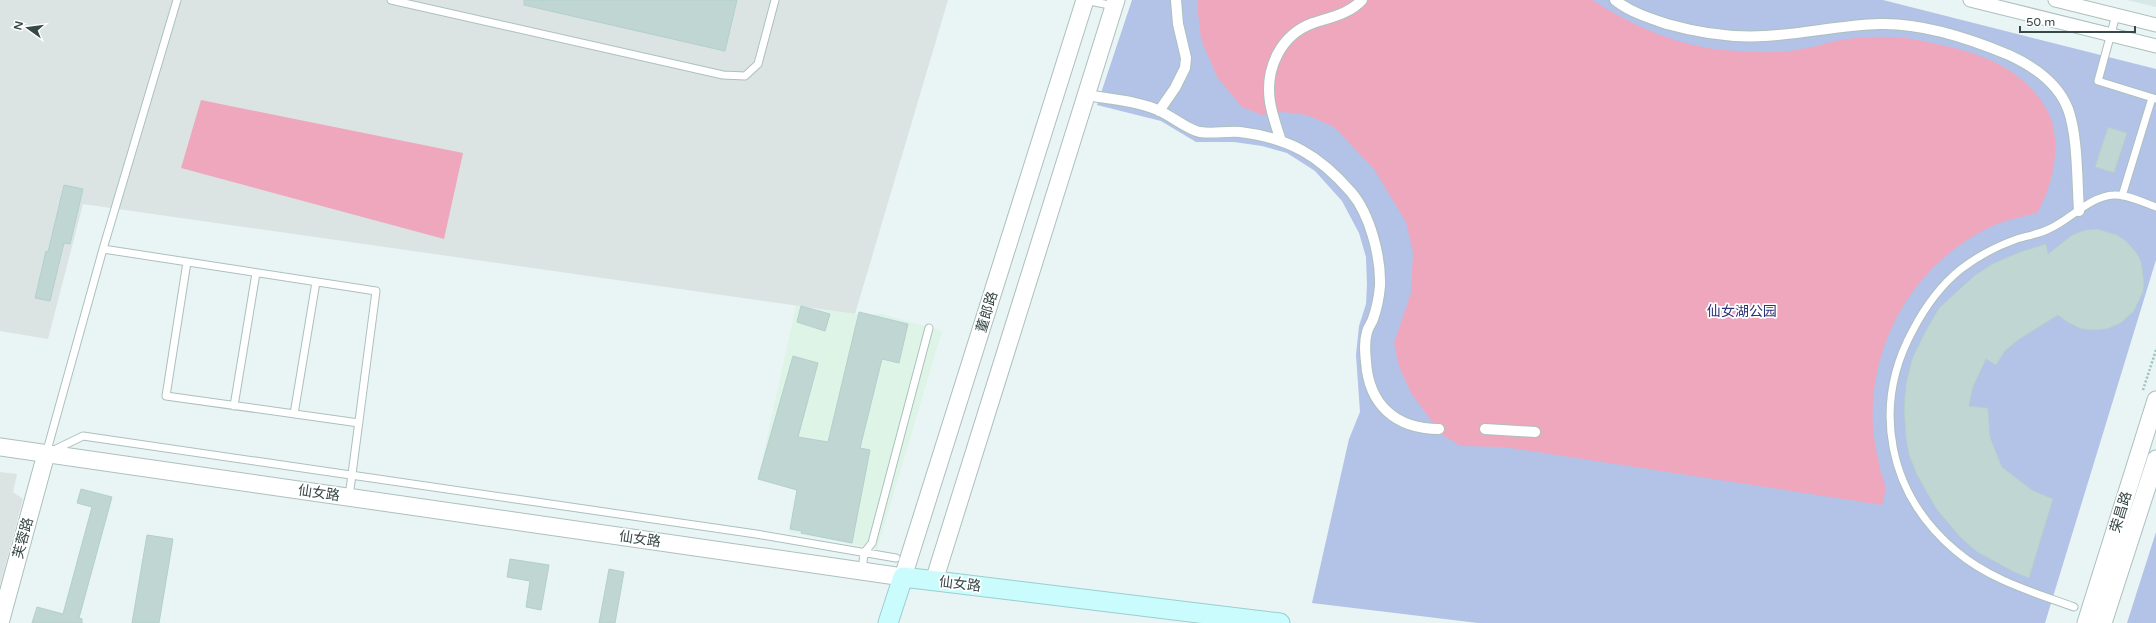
<svg xmlns="http://www.w3.org/2000/svg" width="2156" height="623" font-family="'Varela Round','Noto Sans SC',sans-serif">
<style>
.residential{fill:#d7e8e7}
.industrial{fill:#dbe4e2}
.medical{fill:#ddf4e7}
.green{fill:#b3c2e7}
.water{fill:#efa7be}
.building{fill:#bfd6d3;stroke:#b2d0cd}
.lines{fill:none;stroke-linecap:round;stroke-linejoin:round}
.service-casing{stroke:#acc0be;stroke-width:9}
.pedestrian-casing{stroke:#acc0be;stroke-width:12}
.minor-casing{stroke:#acc0be;stroke-width:15}
.tertiary-casing{stroke:#acc0be;stroke-width:19}
.secondary-casing{stroke:#98cfd0;stroke-width:21}
.path{stroke:#9dc1be;stroke-width:2.5;stroke-dasharray:2 2;stroke-linecap:butt}
.service{stroke:#fff;stroke-width:7}
.pedestrian{stroke:#fff;stroke-width:10}
.minor{stroke:#fff;stroke-width:13}
.tertiary{stroke:#fff;stroke-width:17}
.secondary{stroke:#cafcfd;stroke-width:19}
.labels{text-anchor:middle;dominant-baseline:central;stroke-width:3.5;stroke-linejoin:round;paint-order:stroke}
.park-label{font-size:14px;fill:#2c3479;stroke:#fff}
.street-label{font-size:14px;fill:#384846;stroke:#fff}
</style>
<rect width="100%" height="100%" fill="#e9f4f4"/>
<path class="residential" d="M 2127,0 L 2156,0 L 2156,7 Z"/>
<path class="industrial" d="M 0,0 L 948,0 L 855,314 L 83,204 L 48,339 L 0,331 Z
M 0,472 L 17,474 L 13,492 L 23,499 L 0,585 Z"/>
<path class="medical" d="M 796,306 L 855,314 L 882,314 L 942,331 L 877,549 L 789,532 L 797,489 L 758,479 Z"/>
<path class="green" d="M 1132,0 L 1883,0 L 2156,69 L 2156,260 L 2045,623 L 1478,623 L 1312,603 L 1349,439 L 1360,412 L 1356,355 L 1359,326 L 1366,304 L 1367,285 L 1366,257 L 1359,233 L 1342,201 L 1315,171 L 1287,153 L 1262,146 L 1234,142 L 1196,142 L 1161,121 L 1097,105 Z
M 2156,532 L 2156,623 L 2127,623 Z"/>
<path class="water" d="M 1198,0 L 1592,0 C 1633,26 1675,45 1723,50 C 1747,52 1772,54 1796,50 C 1811,48 1826,43 1840,40 C 1856,37 1876,36 1892,37 C 1907,37 1922,41 1936,44 C 1982,53 2025,69 2048,112 C 2063,141 2053,187 2037,213 C 2021,217 2005,220 1990,227 C 1914,264 1868,343 1873,428 C 1874,443 1878,458 1881,473 C 1883,478 1886,485 1885,491 C 1885,495 1883,501 1882,505 L 1504,447 L 1461,446 L 1441,434 L 1411,393 L 1399,366 L 1394,343 L 1411,293 L 1413,253 L 1406,222 L 1374,169 L 1334,127 L 1307,115 L 1283,112 L 1262,115 L 1242,107 L 1217,77 L 1201,39 L 1197,4 Z
M 201,100 L 463,153 L 444,239 L 181,168 Z"/>
<path class="building" d="M 524,0 L 737,0 L 725,51 L 524,5 Z
M 2108,127 L 2127,133 L 2114,173 L 2095,167 Z
M 64,185 L 83,189 L 70,244 L 64,243 L 50,301 L 35,298 L 46,251 L 48,252 Z
M 2098,229 L 2117,235 L 2126,241 L 2136,252 L 2141,261 L 2144,282 L 2143,292 L 2134,311 L 2121,323 L 2107,329 L 2094,330 L 2081,329 L 2067,322 L 2058,315 L 2018,340 L 2005,351 L 1996,365 L 1986,359 L 1973,387 L 1969,406 L 1988,408 L 1990,437 L 2002,467 L 2032,490 L 2053,499 L 2029,578 L 2016,573 L 1977,552 L 1961,538 L 1937,510 L 1916,473 L 1909,455 L 1906,438 L 1904,408 L 1906,384 L 1912,359 L 1924,334 L 1939,308 L 1974,276 L 1992,264 L 2020,252 L 2046,244 L 2048,254 L 2072,235 L 2085,230 Z
M 801,306 L 830,314 L 825,331 L 797,322 Z
M 859,312 L 908,324 L 899,363 L 882,359 L 860,448 L 870,450 L 852,543 L 801,533 L 802,531 L 790,529 L 797,490 L 758,479 L 793,356 L 818,363 L 798,437 L 828,442 Z
M 81,489 L 112,497 L 79,618 L 82,619 L 82,623 L 32,623 L 37,607 L 63,614 L 92,507 L 77,503 Z
M 147,535 L 173,539 L 159,623 L 132,623 Z
M 510,559 L 549,565 L 541,610 L 526,607 L 530,581 L 507,577 Z
M 609,569 L 624,572 L 615,623 L 599,623 Z"/>
<g class="lines">
<defs>
<path id="service" d="M 391,0 L 723,75 L 745,76 L 758,64 L 775,0
M 1085,0 L 1114,6
M 2116,15 L 2098,81 L 2156,99
M 2122,196 L 2152,98
M 103,249 L 376,291 L 349,497
M 187,262 L 166,396 L 359,423
M 234,406 L 256,273
M 294,414 L 316,282
M 52,451 L 83,436 L 756,534 L 896,558
M 46,454 L 103,249 L 177,0
M 862,571 L 864,553 L 872,543 L 929,328
M 2074,607 C 2033,592 1990,580 1956,551 C 1888,494 1871,407 1913,330 C 1925,307 1941,285 1961,269 C 1978,256 1997,246 2017,239 C 2027,236 2039,234 2049,229 C 2070,220 2090,196 2114,195 C 2127,194 2144,203 2156,207"/>
<path id="pedestrian" d="M 1615,0 C 1630,12 1649,18 1667,24 C 1699,33 1732,38 1765,36 C 1804,34 1841,25 1880,24 C 1921,23 1971,39 2009,55 C 2033,66 2058,83 2068,109 C 2078,136 2077,182 2079,211
M 1086,95 C 1110,99 1138,101 1160,111 C 1171,116 1190,131 1200,132 C 1213,134 1226,131 1240,132 C 1289,138 1319,155 1351,192 C 1370,214 1381,257 1380,286 C 1379,297 1377,308 1373,319 C 1372,323 1368,327 1367,332 C 1364,342 1365,352 1366,362 C 1369,405 1396,429 1439,429
M 1159,111 L 1175,88 L 1185,68 L 1186,58 L 1178,24 L 1176,0
M 1281,141 C 1277,128 1272,115 1270,102 C 1265,69 1280,35 1313,23 C 1331,17 1349,14 1362,0
M 1485,429 L 1535,432"/>
<path id="minor" d="M 1970,0 L 2156,46
M 2055,0 L 2156,25"/>
<path id="tertiary" d="M 0,447 L 903,577 L 1085,0
M 934,581 L 1116,0
M 0,623 L 46,454
M 2086,623 L 2156,400
M 2103,623 L 2156,459"/>
<path id="secondary" d="M 888,623 L 903,577 L 1280,623"/>
</defs>
<use href="#service" class="service-casing"/>
<use href="#pedestrian" class="pedestrian-casing"/>
<use href="#minor" class="minor-casing"/>
<use href="#tertiary" class="tertiary-casing"/>
<use href="#secondary" class="secondary-casing"/>
<path class="path" d="M 2143,390 L 2156,350"/>
<use href="#service" class="service"/>
<use href="#pedestrian" class="pedestrian"/>
<use href="#minor" class="minor"/>
<use href="#tertiary" class="tertiary"/>
<use href="#secondary" class="secondary"/>
</g>
<g class="labels">
<g class="park-label">
<text x="1742" y="311">仙女湖公园</text>
</g>
<g class="street-label">
<text transform="translate(987 312) rotate(-73)">董郎路</text>
<text transform="translate(319 493) rotate(8)">仙女路</text>
<text transform="translate(2121 512) rotate(-73)">荣昌路</text>
<text transform="translate(23 538) rotate(-75)">芙蓉路</text>
<text transform="translate(640 539) rotate(8)">仙女路</text>
<text transform="translate(960 584) rotate(7)">仙女路</text>
</g>
</g>
<g transform="translate(28 28) rotate(284)" stroke="#ffffff" stroke-width="3" paint-order="stroke">
<path d="M0-3L7 15L0 10L-7 15Z" fill="#384846"/>
<text y="-6" font-size="11" font-weight="bold" text-anchor="middle" fill="#384846">N</text>
</g>
<path d="M2020 26v6h115v-6" fill="none" stroke="#384846" stroke-width="2"/>
<text x="2026" y="26" font-size="12" fill="#384846" stroke="#ffffff" stroke-width="3" paint-order="stroke">50 m</text>
</svg>
